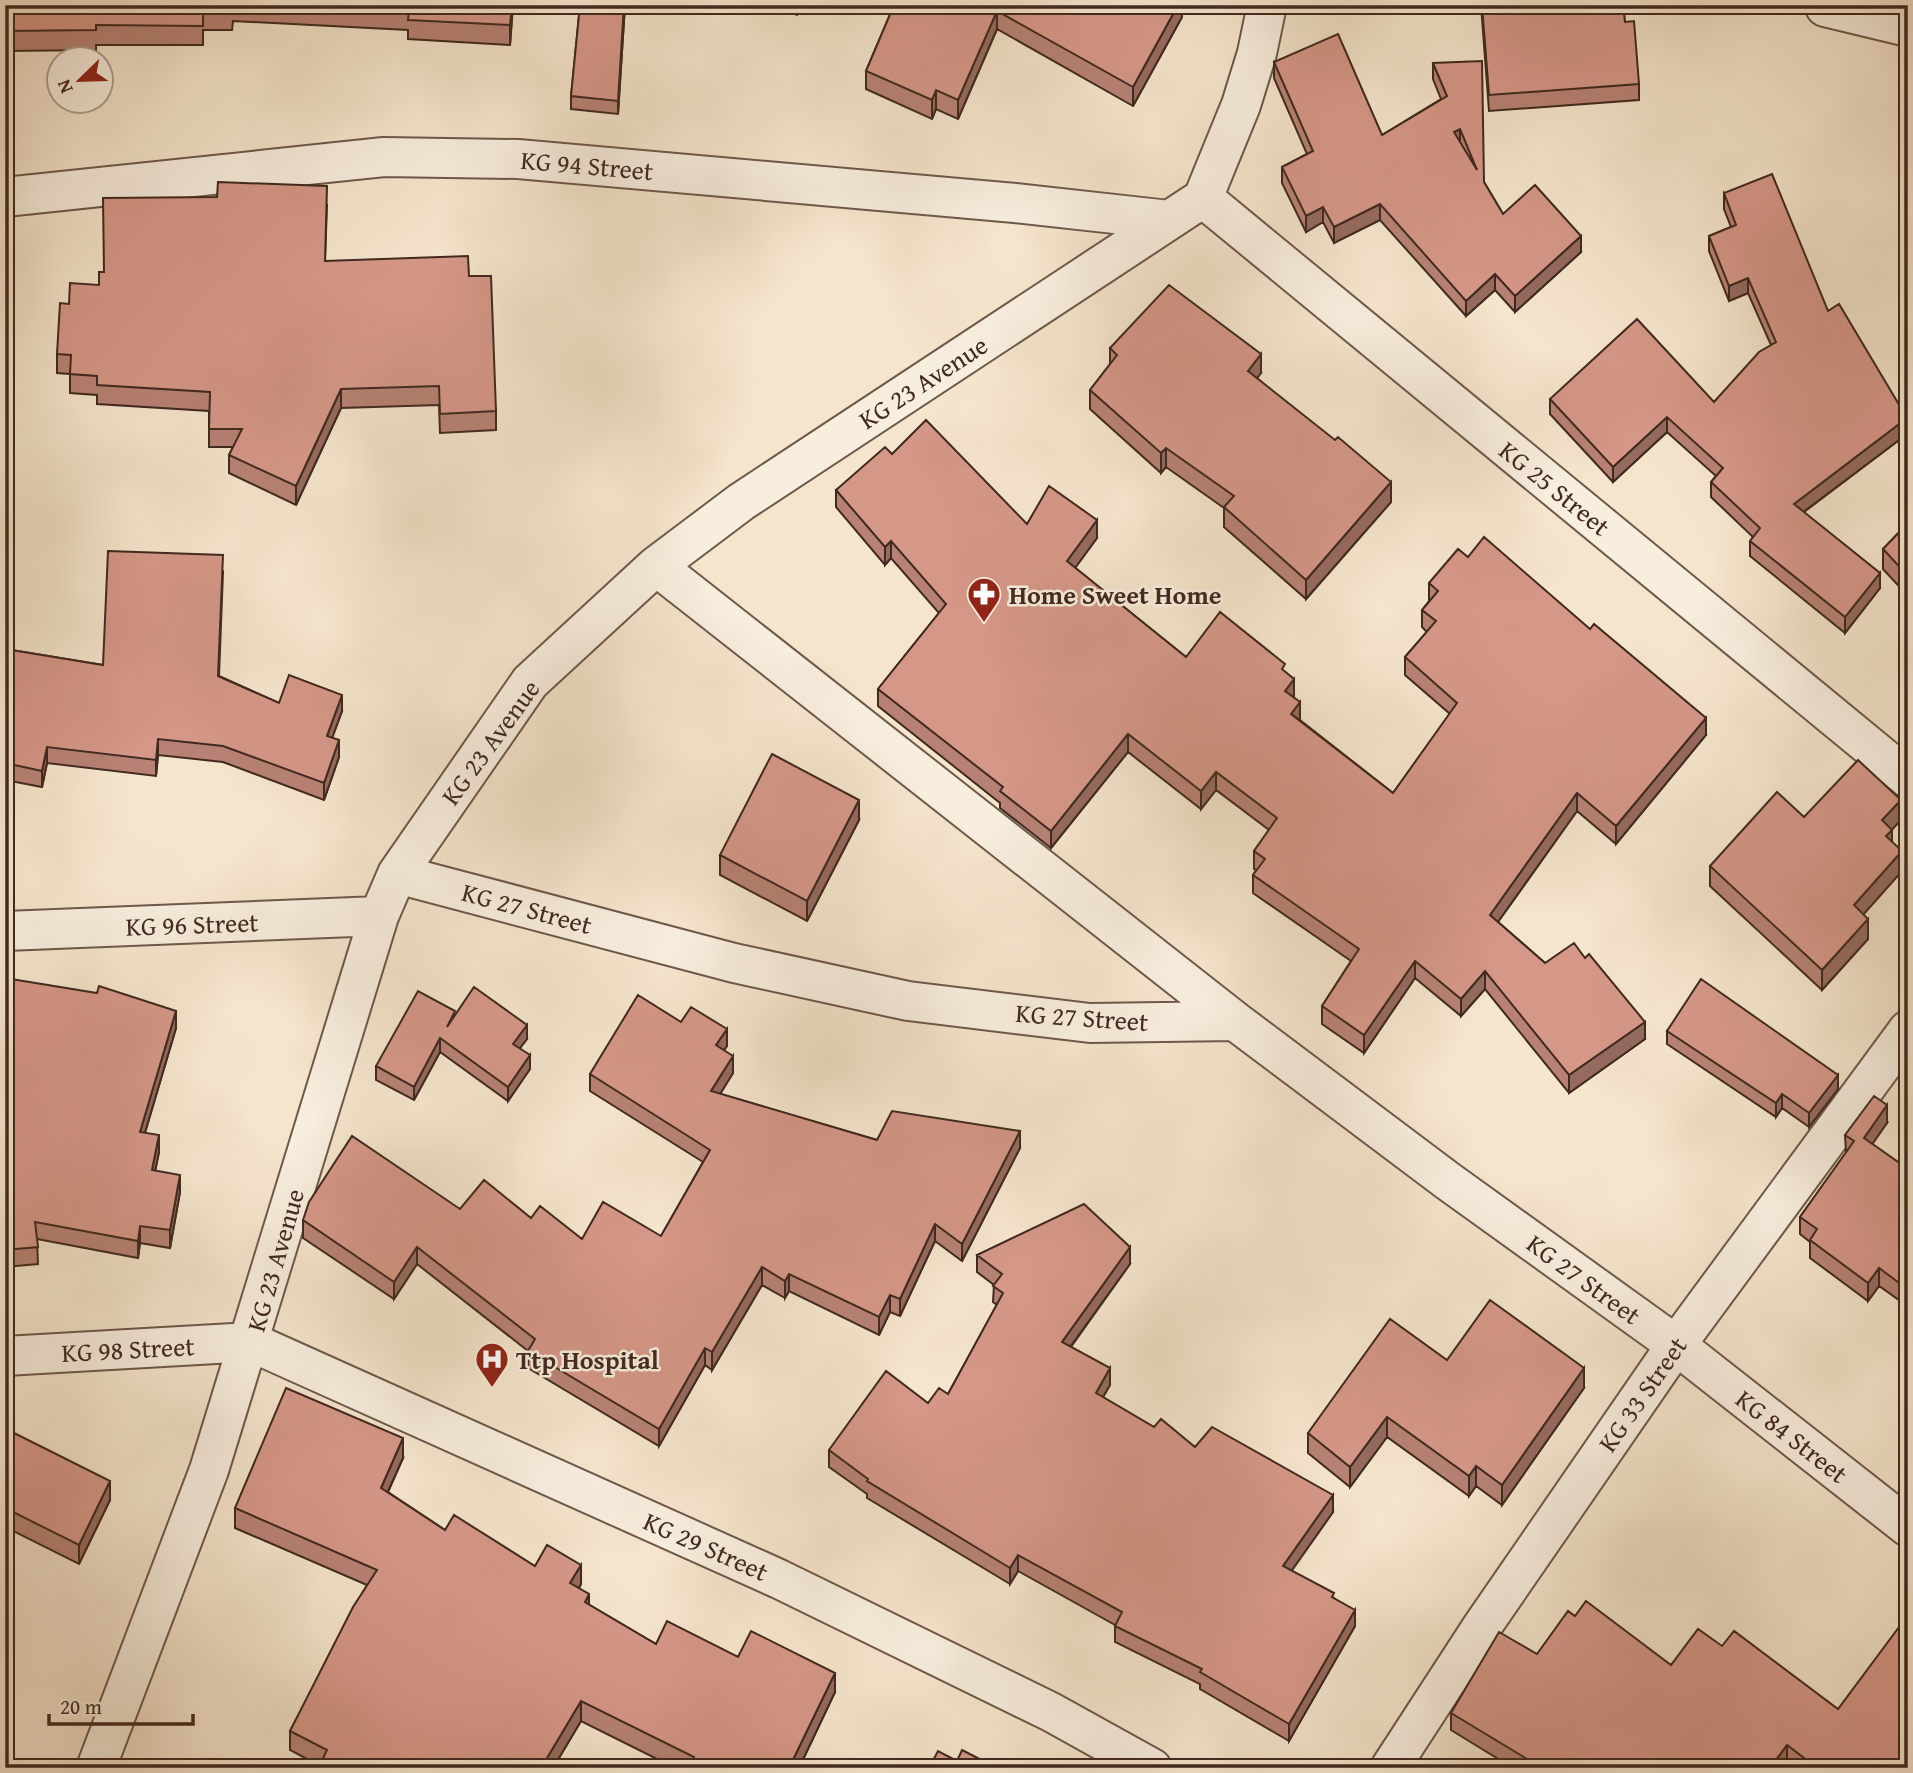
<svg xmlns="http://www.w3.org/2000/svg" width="1913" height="1773" font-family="'Gentium Book Plus',serif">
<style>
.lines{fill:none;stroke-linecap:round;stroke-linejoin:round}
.minor-casing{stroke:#6e584a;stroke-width:42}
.minor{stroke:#f8eede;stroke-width:38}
.wall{fill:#b78275;stroke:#41291f;stroke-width:2}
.shaded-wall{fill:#956a5f;stroke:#41291f;stroke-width:2}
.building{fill:#d59788;stroke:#41291f;stroke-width:2;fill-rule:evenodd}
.labels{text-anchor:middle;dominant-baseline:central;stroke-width:5;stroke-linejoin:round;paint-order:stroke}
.street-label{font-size:26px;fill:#41291f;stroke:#f8eede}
.poi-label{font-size:26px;font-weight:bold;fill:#41291f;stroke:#f8eede;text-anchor:start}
</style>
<rect width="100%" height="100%" fill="#f5e5cd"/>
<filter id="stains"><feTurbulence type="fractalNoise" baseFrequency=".00286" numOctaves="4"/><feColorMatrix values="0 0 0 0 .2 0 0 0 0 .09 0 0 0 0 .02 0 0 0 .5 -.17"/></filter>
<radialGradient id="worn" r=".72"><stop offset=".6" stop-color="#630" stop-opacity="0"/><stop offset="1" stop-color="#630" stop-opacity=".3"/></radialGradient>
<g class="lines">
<defs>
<path id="minor" d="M 1825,7 L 1908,27
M 5,197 L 384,157 L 518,159 L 1015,203 L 1169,220
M 1203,198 L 1908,778
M 656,566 L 1235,1021
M 397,874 L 734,963 L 908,1001 L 1090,1023 L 1235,1021 L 1448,1181 L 1676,1345 L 1908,1527
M 5,931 L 379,916
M 5,1356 L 251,1342 L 779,1579 L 1051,1712 L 1152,1768
M 96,1768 L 209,1470 L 379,916 L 397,874 L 530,682 L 656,566 L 741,502 L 1203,198 L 1241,105 L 1257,53 L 1267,5
M 1390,1768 L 1481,1628 L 1676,1345 L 1908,1030"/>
</defs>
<use href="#minor" class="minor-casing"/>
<use href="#minor" class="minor"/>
</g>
<path class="wall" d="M 5,5 L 513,5 L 510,45 L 408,39 L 408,30 L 233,21 L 232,30 L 203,30 L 203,45 L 96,45 L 96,50 L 5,51 Z
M 580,5 L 625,5 L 618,114 L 571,109 L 571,96 Z
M 775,5 L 802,5 L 797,15 Z
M 894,5 L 1182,5 L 1182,17 L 1133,106 L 997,29 L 958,119 L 936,109 L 932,119 L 866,89 L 866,71 Z
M 1481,5 L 1623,5 L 1625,22 L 1639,84 L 1639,100 L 1489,111 Z
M 1274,62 L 1382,135 L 1441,99 L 1433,79 L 1433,63 L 1484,182 L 1503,214 L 1581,252 L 1515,312 L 1495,290 L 1466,316 L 1380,220 L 1334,243 L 1323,222 L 1306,232 L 1282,183 L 1282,167 L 1307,154 L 1274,78 Z
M 1724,193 L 1828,311 L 1907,434 L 1804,512 L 1880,588 L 1845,633 L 1750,556 L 1750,541 L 1753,537 L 1711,497 L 1711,482 L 1716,476 L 1667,432 L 1613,482 L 1550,414 L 1550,399 L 1714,402 L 1771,345 L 1748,293 L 1729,301 L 1709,251 L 1709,236 L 1731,227 L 1724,209 Z
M 327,205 L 325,261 L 469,276 L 496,411 L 496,430 L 440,433 L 439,405 L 341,408 L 296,505 L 229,473 L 229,455 L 233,447 L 209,447 L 209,411 L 97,404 L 97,395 L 70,393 L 70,374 L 57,373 L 57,354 L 69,304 L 99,285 L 104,272 Z
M 1110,348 L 1261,373 L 1257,378 L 1391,502 L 1306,599 L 1224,527 L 1224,508 L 1166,467 L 1161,473 L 1090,409 L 1090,390 L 1110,364 Z
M 892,454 L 1027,524 L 1097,538 L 1075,568 L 1186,657 L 1285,672 L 1300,720 L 1393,793 L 1450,714 L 1405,675 L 1405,657 L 1427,632 L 1422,627 L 1422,610 L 1429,601 L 1429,583 L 1468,557 L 1706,735 L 1616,844 L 1577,811 L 1498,922 L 1545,963 L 1645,1039 L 1569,1093 L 1485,989 L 1461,1016 L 1415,978 L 1364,1053 L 1322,1024 L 1322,1006 L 1351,961 L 1253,893 L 1253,875 L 1256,870 L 1254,869 L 1254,851 L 1269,830 L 1216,790 L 1201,809 L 1128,752 L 1051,848 L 1000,808 L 1000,803 L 878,706 L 878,689 L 939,613 L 891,558 L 885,565 L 836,507 L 836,490 Z
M 1908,523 L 1908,596 L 1883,569 L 1883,549 Z
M 223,572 L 219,676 L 279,703 L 342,711 L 332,738 L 339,757 L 324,800 L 223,762 L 158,755 L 156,776 L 47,763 L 42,787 L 5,780 L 5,649 L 103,665 Z
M 1804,817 L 1901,820 L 1891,830 L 1892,841 L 1902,871 L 1863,914 L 1868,939 L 1822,990 L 1710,886 L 1710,866 Z
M 859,820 L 807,921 L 720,875 L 720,855 Z
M 5,978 L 176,1028 L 145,1133 L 159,1152 L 155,1171 L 180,1192 L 170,1248 L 140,1243 L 138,1258 L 37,1239 L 38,1264 L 5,1267 Z
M 455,1015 L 527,1039 L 520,1048 L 530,1069 L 508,1101 L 440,1052 L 414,1100 L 376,1080 L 376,1066 Z
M 681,1022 L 727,1046 L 724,1050 L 733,1073 L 720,1094 L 877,1140 L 1020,1148 L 962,1261 L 935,1241 L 900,1316 L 890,1312 L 879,1335 L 789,1291 L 785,1298 L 762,1285 L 712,1370 L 705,1365 L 659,1446 L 528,1368 L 528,1351 L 417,1264 L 394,1299 L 303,1238 L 303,1220 L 460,1209 L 531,1218 L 582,1239 L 661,1236 L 703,1162 L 590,1091 L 590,1074 Z
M 1667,1031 L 1838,1089 L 1809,1127 L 1782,1108 L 1776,1117 L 1667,1044 Z
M 1887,1123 L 1872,1144 L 1908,1169 L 1906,1305 L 1879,1286 L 1868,1301 L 1810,1258 L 1810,1242 L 1800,1234 L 1800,1217 L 1846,1153 L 1845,1135 Z
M 977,1255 L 1130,1264 L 1071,1347 L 1110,1385 L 1103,1397 L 1154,1427 L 1333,1512 L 1291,1571 L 1334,1598 L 1355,1626 L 1289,1741 L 1200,1689 L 1200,1684 L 1115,1642 L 1115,1625 L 1018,1571 L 1010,1584 L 867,1498 L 867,1494 L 829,1467 L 829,1450 L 948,1394 L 997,1305 L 993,1302 L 994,1285 L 977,1272 Z
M 1447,1360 L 1584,1388 L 1502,1505 L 1476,1486 L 1469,1496 L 1387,1437 L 1350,1487 L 1308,1453 L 1308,1433 Z
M 5,1423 L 12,1432 L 110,1500 L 79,1564 L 5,1527 Z
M 403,1458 L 388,1492 L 445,1530 L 581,1584 L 579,1588 L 589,1605 L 656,1644 L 738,1657 L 835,1692 L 799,1768 L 675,1768 L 581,1721 L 553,1768 L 319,1768 L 320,1766 L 290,1750 L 290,1731 L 367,1585 L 235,1528 L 235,1508 Z
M 1575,1616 L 1671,1665 L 1722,1646 L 1908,1768 L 1794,1768 L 1787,1763 L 1783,1768 L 1513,1768 L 1451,1730 L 1451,1713 L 1537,1654 Z"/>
<path class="shaded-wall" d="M 512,5 L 513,5 L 510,45 L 510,25 Z
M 624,5 L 625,5 L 618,114 L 618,101 Z
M 797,5 L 802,5 L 797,15 Z
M 1178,5 L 1182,5 L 1182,17 L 1133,106 L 1133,87 Z
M 997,11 L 997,29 L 958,119 L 958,100 Z
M 936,90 L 936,109 L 932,119 L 932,100 Z
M 1460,129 L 1460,145 L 1454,132 Z
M 1380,204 L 1380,220 L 1334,243 L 1334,227 Z
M 1323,207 L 1323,222 L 1306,232 L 1306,216 Z
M 1581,236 L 1581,252 L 1515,312 L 1515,296 Z
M 1495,274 L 1495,290 L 1466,316 L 1466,301 Z
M 1748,278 L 1748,293 L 1729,301 L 1729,286 Z
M 1261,354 L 1261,373 L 1248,390 L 1248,371 Z
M 341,389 L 341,408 L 296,505 L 296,486 Z
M 1667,417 L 1667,432 L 1613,482 L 1613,467 Z
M 1907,418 L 1907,434 L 1794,519 L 1794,504 Z
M 1166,448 L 1166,467 L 1161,473 L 1161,453 Z
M 1391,482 L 1391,502 L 1306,599 L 1306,580 Z
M 1097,520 L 1097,538 L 1067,579 L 1067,561 Z
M 891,541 L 891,558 L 885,565 L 885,547 Z
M 1880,573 L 1880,588 L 1845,633 L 1845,617 Z
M 1294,679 L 1294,697 L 1285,708 L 1285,691 Z
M 342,695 L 342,711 L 327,752 L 327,736 Z
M 1300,702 L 1300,720 L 1291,714 Z
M 1706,718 L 1706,735 L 1616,844 L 1616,826 Z
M 1128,734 L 1128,752 L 1051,848 L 1051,831 Z
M 158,739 L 158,755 L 156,776 L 156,760 Z
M 339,740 L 339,757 L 324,800 L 324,783 Z
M 47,747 L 47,763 L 42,787 L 42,771 Z
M 1216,772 L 1216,790 L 1201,809 L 1201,791 Z
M 1577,793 L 1577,811 L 1490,933 L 1490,915 Z
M 859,800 L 859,820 L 807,921 L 807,901 Z
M 1901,800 L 1901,820 L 1882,840 L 1882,820 Z
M 1892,830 L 1892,850 L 1886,836 Z
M 1902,851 L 1902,871 L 1854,925 L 1854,905 Z
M 1868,919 L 1868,939 L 1822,990 L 1822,970 Z
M 1415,961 L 1415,978 L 1364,1053 L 1364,1035 Z
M 1485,971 L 1485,989 L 1461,1016 L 1461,999 Z
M 176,1011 L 176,1028 L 140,1149 L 140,1132 Z
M 1645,1022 L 1645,1039 L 1569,1093 L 1569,1075 Z
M 527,1025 L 527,1039 L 513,1057 L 513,1044 Z
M 727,1029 L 727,1046 L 716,1062 L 716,1045 Z
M 440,1038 L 440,1052 L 414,1100 L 414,1087 Z
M 530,1055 L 530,1069 L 508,1101 L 508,1087 Z
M 733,1056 L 733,1073 L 711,1109 L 711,1091 Z
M 1838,1075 L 1838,1089 L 1809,1127 L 1809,1113 Z
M 1782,1094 L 1782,1108 L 1776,1117 L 1776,1103 Z
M 1887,1105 L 1887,1123 L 1864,1156 L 1864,1138 Z
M 1020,1131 L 1020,1148 L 962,1261 L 962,1244 Z
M 159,1135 L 159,1152 L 152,1187 L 152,1170 Z
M 180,1175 L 180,1192 L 170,1248 L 170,1230 Z
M 935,1224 L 935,1241 L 900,1316 L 900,1299 Z
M 140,1226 L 140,1243 L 138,1258 L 138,1241 Z
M 417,1247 L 417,1264 L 394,1299 L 394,1282 Z
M 1130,1247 L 1130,1264 L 1062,1358 L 1062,1342 Z
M 762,1267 L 762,1285 L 712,1370 L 712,1352 Z
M 1879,1268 L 1879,1286 L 1868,1301 L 1868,1283 Z
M 789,1274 L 789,1291 L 785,1298 L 785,1281 Z
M 1908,1286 L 1908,1304 L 1906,1305 L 1906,1288 Z
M 890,1295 L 890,1312 L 879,1335 L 879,1317 Z
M 705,1348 L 705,1365 L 659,1446 L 659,1429 Z
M 1110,1368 L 1110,1385 L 1096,1409 L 1096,1393 Z
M 1584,1368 L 1584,1388 L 1502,1505 L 1502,1485 Z
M 1387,1417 L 1387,1437 L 1350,1487 L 1350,1467 Z
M 403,1438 L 403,1458 L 381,1507 L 381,1488 Z
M 1476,1466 L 1476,1486 L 1469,1496 L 1469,1476 Z
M 110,1481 L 110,1500 L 79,1564 L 79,1545 Z
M 1333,1495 L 1333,1512 L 1283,1583 L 1283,1566 Z
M 1018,1555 L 1018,1571 L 1010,1584 L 1010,1568 Z
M 581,1565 L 581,1584 L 570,1603 L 570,1583 Z
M 589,1594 L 589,1614 L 585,1602 Z
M 1355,1610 L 1355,1626 L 1289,1741 L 1289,1724 Z
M 835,1673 L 835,1692 L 799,1768 L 789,1768 Z
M 581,1701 L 581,1721 L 553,1768 L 544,1768 L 544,1763 Z
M 1787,1745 L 1787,1763 L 1783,1768 L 1770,1768 Z"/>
<path class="building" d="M 5,5 L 233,5 L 232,11 L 203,10 L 203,26 L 96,25 L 96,30 L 5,31 Z
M 306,5 L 512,5 L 510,25 L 408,20 L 409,11 Z
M 580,5 L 624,5 L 618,101 L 571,96 Z
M 894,5 L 1178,5 L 1133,87 L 997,11 L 958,100 L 936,90 L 932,100 L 866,71 Z
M 1482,5 L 1623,5 L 1625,22 L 1634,21 L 1639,84 L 1489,95 Z
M 1338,34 L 1382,135 L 1447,96 L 1433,63 L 1482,61 L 1484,182 L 1503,214 L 1535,185 L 1581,236 L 1515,296 L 1495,274 L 1466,301 L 1380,204 L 1334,227 L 1323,207 L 1306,216 L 1282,167 L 1313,151 L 1274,62 ZM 1460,129 L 1477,170 L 1454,132 Z
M 1772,174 L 1828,311 L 1839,304 L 1907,418 L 1794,504 L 1880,573 L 1845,617 L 1750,541 L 1760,528 L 1711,482 L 1723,468 L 1667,417 L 1613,467 L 1550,399 L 1637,319 L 1714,402 L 1759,352 L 1776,342 L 1748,278 L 1729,286 L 1709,236 L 1736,225 L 1724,193 Z
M 218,182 L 327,186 L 325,261 L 468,256 L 469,276 L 491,276 L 496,411 L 440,414 L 439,386 L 341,389 L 296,486 L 229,455 L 242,429 L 209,429 L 210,392 L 97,385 L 97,376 L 70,374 L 71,355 L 57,354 L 60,303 L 69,304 L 70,283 L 99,285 L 99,272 L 104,272 L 103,198 L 217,197 Z
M 1169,285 L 1261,354 L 1248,371 L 1335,440 L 1338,437 L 1391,482 L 1306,580 L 1224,507 L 1234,496 L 1166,448 L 1161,453 L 1090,390 L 1117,355 L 1110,348 Z
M 926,420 L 1027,524 L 1049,486 L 1097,520 L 1067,561 L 1186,657 L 1220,612 L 1285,664 L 1282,669 L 1294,679 L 1285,691 L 1300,702 L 1291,714 L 1393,793 L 1457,703 L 1405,657 L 1436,621 L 1422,610 L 1438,591 L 1429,583 L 1458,549 L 1468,557 L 1484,537 L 1590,629 L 1594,624 L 1706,718 L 1616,826 L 1577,793 L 1490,915 L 1545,963 L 1574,943 L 1585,958 L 1589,954 L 1645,1022 L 1569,1075 L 1485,971 L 1461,999 L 1415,961 L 1364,1035 L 1322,1006 L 1359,949 L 1253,875 L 1265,859 L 1254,851 L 1277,818 L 1216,772 L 1201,791 L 1128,734 L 1051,831 L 1000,791 L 1003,787 L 878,689 L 946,604 L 891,541 L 885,547 L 836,490 L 885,447 L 892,454 Z
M 1908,523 L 1908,576 L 1883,549 Z
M 108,551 L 223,555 L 218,676 L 279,703 L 289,675 L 342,695 L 327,736 L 339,740 L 324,783 L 223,746 L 158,739 L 156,760 L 47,747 L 42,771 L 5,763 L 5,649 L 103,665 Z
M 772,754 L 859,800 L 807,901 L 720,855 Z
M 1858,760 L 1901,800 L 1882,820 L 1892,830 L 1886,836 L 1902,851 L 1854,905 L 1868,919 L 1822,970 L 1710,866 L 1777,792 L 1804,817 Z
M 5,978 L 97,993 L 99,986 L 176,1011 L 140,1132 L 159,1135 L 152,1170 L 180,1175 L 170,1230 L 140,1226 L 138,1241 L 35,1222 L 38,1247 L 5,1250 Z
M 1701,979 L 1838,1075 L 1809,1113 L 1782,1094 L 1776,1103 L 1667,1031 Z
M 474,987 L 527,1025 L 513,1044 L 530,1055 L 508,1087 L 440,1038 L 414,1087 L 376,1066 L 418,991 L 455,1011 L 447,1027 Z
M 638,995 L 681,1022 L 691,1007 L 727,1029 L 716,1045 L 733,1056 L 711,1091 L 877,1140 L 892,1111 L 1020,1131 L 962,1244 L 935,1224 L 900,1299 L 890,1295 L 879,1317 L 789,1274 L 785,1281 L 762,1267 L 712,1352 L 705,1348 L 659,1429 L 528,1351 L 535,1339 L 417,1247 L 394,1282 L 303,1220 L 309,1202 L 352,1136 L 460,1209 L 484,1180 L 531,1218 L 540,1206 L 582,1239 L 603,1202 L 661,1236 L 710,1150 L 590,1074 Z
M 1874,1096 L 1887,1105 L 1864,1138 L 1908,1169 L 1908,1286 L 1906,1288 L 1879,1268 L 1868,1283 L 1810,1240 L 1817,1229 L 1800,1217 L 1854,1141 L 1845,1135 Z
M 1084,1204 L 1130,1247 L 1062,1342 L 1110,1368 L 1096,1393 L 1154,1427 L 1161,1419 L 1195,1447 L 1212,1427 L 1333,1495 L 1283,1566 L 1334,1593 L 1332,1597 L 1355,1610 L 1289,1724 L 1200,1672 L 1202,1669 L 1115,1626 L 1122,1612 L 1018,1555 L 1010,1568 L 867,1481 L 868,1479 L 829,1450 L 886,1371 L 928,1403 L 939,1388 L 948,1394 L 1003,1293 L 993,1286 L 1002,1274 L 977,1255 Z
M 1490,1300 L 1584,1368 L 1502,1485 L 1476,1466 L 1469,1476 L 1387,1417 L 1350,1467 L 1308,1433 L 1390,1319 L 1447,1360 Z
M 286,1388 L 403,1438 L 381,1488 L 445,1530 L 454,1515 L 535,1566 L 547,1545 L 581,1565 L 570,1583 L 589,1594 L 585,1602 L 656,1644 L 667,1621 L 738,1657 L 751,1631 L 835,1673 L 789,1768 L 689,1768 L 694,1757 L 581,1701 L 544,1763 L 551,1766 L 550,1768 L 319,1767 L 327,1750 L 290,1731 L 353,1607 L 377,1570 L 235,1508 Z
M 5,1423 L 12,1427 L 10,1431 L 110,1481 L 79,1545 L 5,1508 Z
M 1586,1601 L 1671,1665 L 1698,1629 L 1722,1646 L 1734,1631 L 1838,1709 L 1908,1615 L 1908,1768 L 1817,1768 L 1787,1745 L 1770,1768 L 1542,1768 L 1451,1713 L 1499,1632 L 1537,1654 L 1568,1611 L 1575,1616 Z
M 962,1750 L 997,1768 L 929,1768 L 938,1751 L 957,1761 Z"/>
<defs>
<symbol id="pharmacy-pin" viewBox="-11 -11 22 30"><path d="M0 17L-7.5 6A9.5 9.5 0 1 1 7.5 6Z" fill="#8f2418" stroke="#f8eede"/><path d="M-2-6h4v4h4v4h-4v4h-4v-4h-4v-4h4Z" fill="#fff"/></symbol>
<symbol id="hospital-pin" viewBox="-11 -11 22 30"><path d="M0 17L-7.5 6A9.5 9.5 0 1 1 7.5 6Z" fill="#8f2418" stroke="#f8eede"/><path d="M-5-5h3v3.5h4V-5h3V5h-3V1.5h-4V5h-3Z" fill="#fff"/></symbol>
</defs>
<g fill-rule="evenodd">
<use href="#pharmacy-pin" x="965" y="575" width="38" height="52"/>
<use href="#hospital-pin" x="473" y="1340" width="38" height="52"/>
</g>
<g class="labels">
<g class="street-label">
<text transform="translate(587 165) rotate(5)">KG 94 Street</text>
<text transform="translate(923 382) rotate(-33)">KG 23 Avenue</text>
<text transform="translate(1555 488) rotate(39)">KG 25 Street</text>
<text transform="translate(490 742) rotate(-54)">KG 23 Avenue</text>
<text transform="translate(527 908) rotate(15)">KG 27 Street</text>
<text transform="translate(192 924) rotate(-2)">KG 96 Street</text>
<text transform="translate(1082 1017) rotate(4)">KG 27 Street</text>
<text transform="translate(275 1260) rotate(-74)">KG 23 Avenue</text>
<text transform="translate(1584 1279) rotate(36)">KG 27 Street</text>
<text transform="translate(128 1349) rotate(-3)">KG 98 Street</text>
<text transform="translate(1642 1394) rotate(-55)">KG 33 Street</text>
<text transform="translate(1792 1436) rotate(38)">KG 84 Street</text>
<text transform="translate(706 1546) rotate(24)">KG 29 Street</text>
</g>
<g class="poi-label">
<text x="1009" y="594">Home Sweet Home</text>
<text x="516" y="1359">Ttp Hospital</text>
</g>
</g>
<rect width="1913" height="1773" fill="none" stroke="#f5e5cd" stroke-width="28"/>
<rect x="7" y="7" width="1899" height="1759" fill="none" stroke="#41291f" stroke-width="3.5"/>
<rect x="14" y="14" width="1885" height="1745" fill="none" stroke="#41291f" stroke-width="2"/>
<g transform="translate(80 80) rotate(247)"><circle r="33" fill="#f8eede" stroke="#af9f92" stroke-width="2"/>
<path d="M0-5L12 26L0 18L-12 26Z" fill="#8f2418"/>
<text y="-10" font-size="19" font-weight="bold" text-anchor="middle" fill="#41291f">N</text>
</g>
<path d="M49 1714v10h144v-10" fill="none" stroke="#41291f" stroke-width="3.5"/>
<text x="60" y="1714" font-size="21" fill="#41291f" stroke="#f8eede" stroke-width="5" paint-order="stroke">20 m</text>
<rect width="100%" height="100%" filter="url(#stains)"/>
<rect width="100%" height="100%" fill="url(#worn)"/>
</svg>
